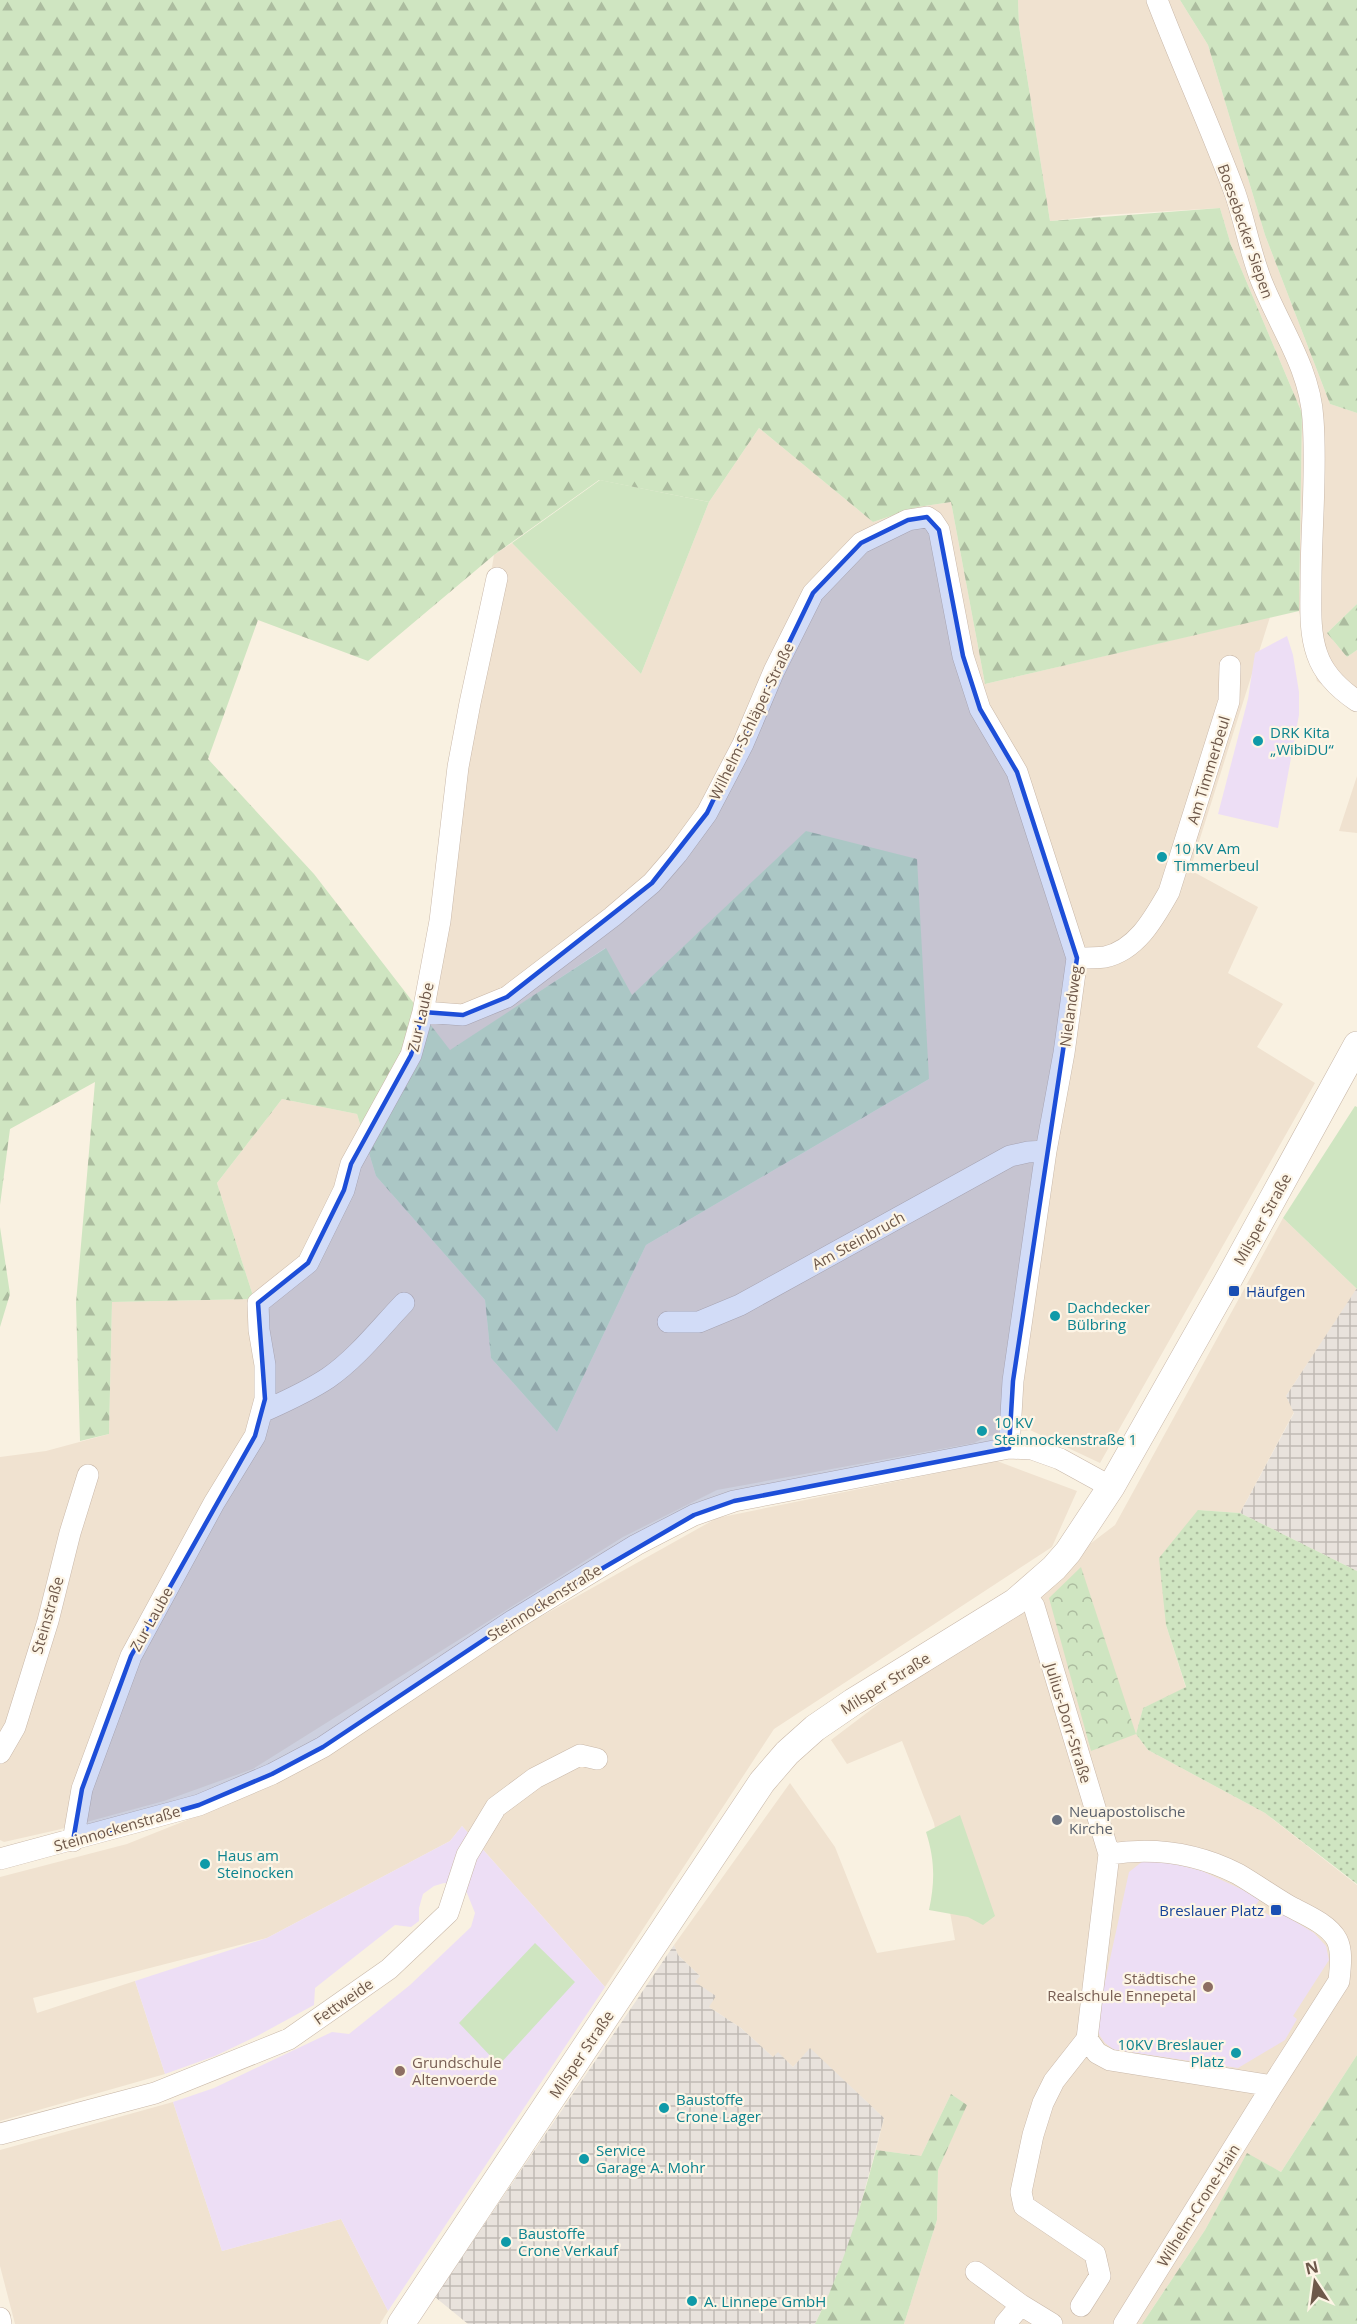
<svg xmlns="http://www.w3.org/2000/svg" width="1357" height="2324" font-family="'Open Sans',sans-serif">
<style>
.residential{fill:#f0e2d0}
.industrial{fill:url(#industrial-grid)}
.education{fill:#eddef5}
.grass{fill:#cfe5c1}
.forest{fill:url(#forest-firs)}
.park{fill:url(#park-crowns)}
.garden{fill:url(#garden-dots)}
.lines{fill:none;stroke-linecap:round;stroke-linejoin:round}
.minor-casing{stroke:#c9b8a9;stroke-width:22}
.tertiary-casing{stroke:#c9b8a9;stroke-width:28}
.minor{stroke:#fff;stroke-width:21}
.tertiary{stroke:#fff;stroke-width:27}
.marked{fill:#1d4ed8;fill-opacity:0.2;stroke:#1d4ed8;stroke-width:4.5;stroke-linejoin:round}
.culture-dot{fill:#0f9aa8;stroke:#fdf5e6;stroke-width:2}
.transit-dot{fill:#1a4fb4;stroke:#fdf5e6;stroke-width:2}
.worship-dot{fill:#6b7280;stroke:#fdf5e6;stroke-width:2}
.education-dot{fill:#8d6e63;stroke:#fdf5e6;stroke-width:2}
.labels{text-anchor:middle;dominant-baseline:central;stroke-width:4.5;stroke-linejoin:round;paint-order:stroke}
.street-label{font-size:15px;fill:#6e584a;stroke:#fdf5e6}
.culture-label{font-size:15px;fill:#0d838f;stroke:#fdf5e6;text-anchor:start}
.transit-label{font-size:15px;fill:#164399;stroke:#fdf5e6;text-anchor:start}
.worship-label{font-size:15px;fill:#5b616d;stroke:#fdf5e6;text-anchor:start}
.education-label{font-size:15px;fill:#785e54;stroke:#fdf5e6;text-anchor:end}
</style>
<defs>
<pattern id="industrial-grid" width="8" height="8" patternUnits="userSpaceOnUse" patternTransform="scale(1.5)"><rect width="8" height="8" fill="#e8e2dc"/><path d="M0 4h8M4 0v8" fill="none" stroke="#c0bab4"/></pattern>
<pattern id="forest-firs" width="22" height="20" patternUnits="userSpaceOnUse" patternTransform="scale(1.5)"><rect width="22" height="20" fill="#cfe5c1"/><path d="M5 1l3.5 6h-7zM16 11l3.5 6h-7z" fill="#acbc9f"/></pattern>
<pattern id="park-crowns" width="20" height="18" patternUnits="userSpaceOnUse" patternTransform="scale(1.5)"><rect width="20" height="18" fill="#cfe5c1"/><path d="M2 6a3 3 0 1 1 6 0M12 15a3 3 0 1 1 6 0" fill="none" stroke="#acbc9f"/></pattern>
<pattern id="garden-dots" width="8" height="8" patternUnits="userSpaceOnUse" patternTransform="scale(1.5)"><rect width="8" height="8" fill="#cfe5c1"/><path d="M2 2h.1M6 6h.1" fill="none" stroke="#acbc9f" stroke-width="1.8" stroke-linecap="round"/></pattern>
</defs>
<rect width="100%" height="100%" fill="#f9f1e1"/>
<path class="residential" d="M 1018,0 L 1180,0 L 1208,45 L 1265,235 L 1330,404 L 1357,413 L 1357,604 L 1327,633 L 1347,657 L 1357,650 L 1357,710 L 1317,681 L 1299,611 L 1302,413 L 1231,245 L 1220,208 L 1104,215 L 1050,221 L 1019,26 Z
M 759,428 L 873,522 L 918,507 L 951,502 L 985,684 L 1270,617 L 1190,870 L 1258,907 L 1228,973 L 1283,1004 L 1257,1047 L 1315,1083 L 1100,1463 L 1030,1430 L 988,1436 L 974,1443 L 717,1490 L 623,1537 L 253,1769 L 164,1801 L 57,1830 L 4,1842 L 0,1840 L 0,1457 L 46,1451 L 109,1434 L 112,1302 L 254,1299 L 217,1183 L 282,1099 L 357,1114 L 376,1176 L 485,1300 L 491,1358 L 557,1432 L 646,1245 L 929,1079 L 807,831 L 632,996 L 605,948 L 450,1051 L 418,1010 L 494,555 L 512,543 L 641,674 L 709,502 Z
M 1357,776 L 1357,833 L 1339,831 Z
M 1283,1218 L 1357,1289 L 1286,1396 L 1294,1412 L 1240,1513 L 1198,1510 L 1166,1625 L 1186,1688 L 1143,1708 L 1136,1734 L 1148,1750 L 1265,1813 L 1357,1885 L 1357,2055 L 1281,2172 L 1247,2154 L 1205,2230 L 1142,2324 L 904,2324 L 937,2220 L 938,2170 L 966,2105 L 951,2094 L 921,2156 L 876,2150 L 884,2118 L 810,2049 L 793,2067 L 778,2053 L 773,2057 L 741,2028 L 709,2007 L 694,1982 L 700,1976 L 678,1955 L 674,1945 L 790,1783 L 835,1847 L 877,1953 L 955,1940 L 934,1823 L 902,1741 L 847,1764 L 831,1740 L 1115,1525 Z
M 997,1461 L 1077,1491 L 1052,1547 L 774,1729 L 605,1987 L 462,1826 L 450,1841 L 267,1938 L 33,1998 L 37,2013 L 135,1981 L 165,2074 L 0,2121 L 0,1877 L 127,1844 L 262,1790 L 337,1748 L 508,1635 L 717,1518 Z
M 173,2102 L 222,2251 L 341,2219 L 388,2311 L 380,2324 L 15,2324 L 0,2266 L 0,2150 Z"/>
<path class="industrial" d="M 1357,1288 L 1357,1571 L 1240,1513 L 1294,1413 L 1286,1396 Z
M 674,1945 L 678,1955 L 700,1976 L 695,1982 L 716,1996 L 709,2007 L 741,2028 L 773,2057 L 778,2052 L 793,2067 L 810,2048 L 884,2118 L 855,2226 L 840,2271 L 815,2324 L 468,2324 L 435,2297 Z"/>
<path class="education" d="M 1287,636 L 1293,655 L 1299,692 L 1299,715 L 1278,828 L 1218,814 L 1248,699 L 1255,653 Z
M 462,1826 L 605,1987 L 388,2311 L 341,2219 L 222,2251 L 173,2102 L 214,2088 L 332,2032 L 349,2034 L 410,1985 L 471,1927 L 475,1913 L 467,1893 L 456,1885 L 444,1883 L 434,1886 L 423,1894 L 419,1908 L 419,1921 L 411,1927 L 395,1925 L 315,1988 L 314,2005 L 259,2035 L 215,2056 L 165,2074 L 135,1981 L 267,1938 L 450,1841 Z
M 1155,1859 L 1202,1871 L 1243,1890 L 1259,1900 L 1255,1907 L 1272,1917 L 1276,1910 L 1314,1933 L 1326,1946 L 1329,1960 L 1293,2016 L 1297,2019 L 1285,2040 L 1238,2068 L 1123,2051 L 1113,2049 L 1105,2043 L 1100,2036 L 1097,2028 L 1098,2014 L 1129,1872 L 1143,1861 Z"/>
<path class="grass" d="M 600,480 L 709,502 L 641,674 L 512,543 Z
M 1355,1106 L 1357,1107 L 1357,1289 L 1283,1218 Z
M 960,1815 L 995,1916 L 983,1925 L 968,1917 L 929,1910 C 935,1882 935,1860 926,1832 Z
M 535,1943 L 575,1982 L 499,2065 L 459,2023 Z"/>
<path class="forest" d="M 0,0 L 1018,0 L 1019,26 L 1050,221 L 1220,208 L 1231,245 L 1302,413 L 1299,611 L 985,684 L 951,502 L 918,507 L 873,522 L 759,428 L 709,502 L 599,480 L 494,555 L 368,661 L 258,620 L 208,759 L 314,874 L 450,1050 L 606,948 L 632,995 L 806,831 L 917,859 L 929,1079 L 646,1245 L 557,1432 L 491,1358 L 485,1300 L 376,1176 L 357,1114 L 282,1099 L 217,1183 L 254,1299 L 112,1302 L 109,1434 L 80,1441 L 76,1303 L 95,1082 L 10,1129 L 0,1205 Z
M 1180,0 L 1357,0 L 1357,413 L 1330,404 L 1265,235 L 1208,45 Z
M 1357,604 L 1357,650 L 1347,657 L 1327,633 Z
M 0,1227 L 10,1294 L 0,1327 Z
M 1357,2055 L 1357,2324 L 1142,2324 L 1205,2230 L 1247,2153 L 1281,2172 Z
M 951,2094 L 967,2105 L 938,2170 L 937,2220 L 904,2324 L 815,2324 C 843,2268 860,2210 876,2150 L 921,2156 Z"/>
<path class="park" d="M 1081,1567 L 1136,1734 L 1091,1751 L 1049,1598 Z"/>
<path class="garden" d="M 1198,1510 L 1240,1513 L 1357,1571 L 1357,1884 L 1265,1813 L 1148,1750 L 1136,1734 L 1143,1708 L 1186,1687 L 1166,1625 L 1159,1558 Z"/>
<g class="lines">
<defs>
<path id="minor" d="M 1157,0 C 1182,65 1211,128 1235,193 C 1245,222 1250,252 1261,280 C 1279,326 1310,368 1313,419 C 1317,473 1311,528 1311,582 C 1311,606 1309,631 1317,654 C 1324,675 1339,689 1357,701
M 1077,958 C 1086,958 1096,958 1105,957 C 1137,950 1154,918 1169,892 L 1229,701 L 1230,666
M 423,1012 L 463,1015 L 507,997 L 612,917 L 652,883 L 677,854 L 707,813 L 743,744 L 774,671 L 813,593 L 861,543 L 908,520 L 927,517 L 933,521 L 939,530 L 963,656 L 980,709 L 1017,772 L 1077,958 L 1064,1053 L 1046,1151 L 1013,1381 L 1009,1448
M 668,1322 L 699,1322 L 740,1305 L 1010,1156 L 1028,1152 L 1046,1151
M 262,1412 C 284,1402 307,1392 328,1378 C 357,1358 380,1328 404,1303
M 1025,1594 L 1034,1606 L 1109,1854 L 1087,2039 L 1097,2053 L 1110,2060 L 1272,2086 L 1339,1981 C 1340,1969 1343,1952 1337,1940 C 1329,1924 1304,1914 1289,1906 C 1272,1896 1255,1884 1238,1874 C 1197,1853 1154,1847 1109,1854
M 0,1753 L 15,1727 L 48,1621 L 70,1533 L 88,1475
M 73,1841 L 82,1789 L 131,1656 L 214,1503 L 255,1436 L 265,1399 L 265,1365 L 259,1330 L 258,1303 L 308,1263 L 344,1190 L 351,1164 L 411,1055 L 423,1012 L 440,921 L 458,767 L 470,703 L 497,578
M 0,1859 L 199,1805 L 272,1774 L 323,1747 L 512,1621 L 636,1545 L 694,1515 L 734,1501 L 1009,1448 L 1032,1449 L 1060,1459 L 1111,1487
M 0,2134 L 155,2093 L 289,2039 L 389,1969 L 448,1913 L 467,1855 L 496,1807 L 535,1778 L 580,1755 L 597,1759
M 976,2272 L 1021,2305
M 1081,2306 L 1100,2276 L 1095,2254 L 1024,2206 L 1021,2192 L 1033,2135 L 1043,2103 L 1054,2081 L 1087,2039
M 0,2318 L 1,2324
M 1005,2324 L 1021,2305 L 1052,2324
M 1124,2324 L 1272,2086"/>
<path id="tertiary" d="M 401,2324 L 762,1782 L 787,1753 L 815,1728 L 853,1702 L 1015,1602 L 1054,1568 L 1068,1552 L 1111,1487 L 1226,1284 L 1357,1045"/>
</defs>
<use href="#minor" class="minor-casing"/>
<use href="#tertiary" class="tertiary-casing"/>
<use href="#minor" class="minor"/>
<use href="#tertiary" class="tertiary"/>
</g>
<path class="marked" d="M 927,517 L 939,530 L 963,656 L 980,709 L 1017,772 L 1077,958 L 1013,1381 L 1009,1448 L 734,1501 L 694,1515 L 512,1621 L 323,1747 L 272,1774 L 199,1805 L 73,1841 L 82,1789 L 131,1656 L 255,1436 L 265,1399 L 258,1303 L 308,1263 L 344,1190 L 351,1164 L 411,1055 L 423,1012 L 463,1015 L 507,997 L 652,883 L 707,813 L 813,593 L 861,543 L 908,520 Z"/>
<g class="culture-dot">
<circle cx="1258" cy="741" r="6"/>
<circle cx="1162" cy="857" r="6"/>
<circle cx="1055" cy="1316" r="6"/>
<circle cx="982" cy="1431" r="6"/>
<circle cx="205" cy="1864" r="6"/>
<circle cx="1236" cy="2053" r="6"/>
<circle cx="664" cy="2108" r="6"/>
<circle cx="584" cy="2159" r="6"/>
<circle cx="506" cy="2242" r="6"/>
<circle cx="692" cy="2301" r="6"/>
</g>
<g class="transit-dot">
<rect x="1228" y="1285" width="12" height="12" rx="3"/>
<rect x="1270" y="1904" width="12" height="12" rx="3"/>
</g>
<circle class="worship-dot" cx="1057" cy="1820" r="6"/>
<g class="education-dot">
<circle cx="1208" cy="1987" r="6"/>
<circle cx="400" cy="2071" r="6"/>
</g>
<g class="labels">
<g class="street-label">
<text transform="translate(1246 231) rotate(71)">Boesebecker Siepen</text>
<text transform="translate(751 721) rotate(-64)">Wilhelm-Schläper-Straße</text>
<text transform="translate(1208 770) rotate(-73)">Am Timmerbeul</text>
<text transform="translate(1070 1006) rotate(-82)">Nielandweg</text>
<text transform="translate(420 1017) rotate(-77)">Zur Laube</text>
<text transform="translate(1262 1219) rotate(-61)">Milsper Straße</text>
<text transform="translate(858 1240) rotate(-29)">Am Steinbruch</text>
<text transform="translate(544 1602) rotate(-32)">Steinnockenstraße</text>
<text transform="translate(47 1615) rotate(-74)">Steinstraße</text>
<text transform="translate(151 1619) rotate(-61)">Zur Laube</text>
<text transform="translate(885 1683) rotate(-32)">Milsper Straße</text>
<text transform="translate(1069 1723) rotate(73)">Julius-Dorr-Straße</text>
<text transform="translate(117 1828) rotate(-16)">Steinnockenstraße</text>
<text transform="translate(343 2001) rotate(-35)">Fettweide</text>
<text transform="translate(581 2054) rotate(-56)">Milsper Straße</text>
<text transform="translate(1198 2205) rotate(-58)">Wilhelm-Crone-Hain</text>
</g>
<g class="culture-label">
<text x="1270" y="732">DRK Kita<tspan x="1270" dy="17">„WibiDU“</tspan></text>
<text x="1174" y="848">10 KV Am<tspan x="1174" dy="17">Timmerbeul</tspan></text>
<text x="1067" y="1307">Dachdecker<tspan x="1067" dy="17">Bülbring</tspan></text>
<text x="994" y="1422">10 KV<tspan x="994" dy="17">Steinnockenstraße 1</tspan></text>
<text x="217" y="1855">Haus am<tspan x="217" dy="17">Steinocken</tspan></text>
<text x="1224" y="2044" text-anchor="end">10KV Breslauer<tspan x="1224" dy="17">Platz</tspan></text>
<text x="676" y="2099">Baustoffe<tspan x="676" dy="17">Crone Lager</tspan></text>
<text x="596" y="2150">Service<tspan x="596" dy="17">Garage A. Mohr</tspan></text>
<text x="518" y="2233">Baustoffe<tspan x="518" dy="17">Crone Verkauf</tspan></text>
<text x="704" y="2301">A. Linnepe GmbH</text>
</g>
<g class="transit-label">
<text x="1246" y="1291">Häufgen</text>
<text x="1264" y="1910" text-anchor="end">Breslauer Platz</text>
</g>
<g class="worship-label">
<text x="1069" y="1811">Neuapostolische<tspan x="1069" dy="17">Kirche</tspan></text>
</g>
<g class="education-label">
<text x="1196" y="1978">Städtische<tspan x="1196" dy="17">Realschule Ennepetal</tspan></text>
<text x="412" y="2062" text-anchor="start">Grundschule<tspan x="412" dy="17">Altenvoerde</tspan></text>
</g>
</g>
<g transform="translate(1315 2282) rotate(347)" stroke="#fdf5e6" stroke-width="4.5" paint-order="stroke">
<path d="M0-4.5L10 22L0 15L-10 22Z" fill="#6e584a"/>
<text y="-9" font-size="16" font-weight="bold" text-anchor="middle" fill="#6e584a">N</text>
</g>
</svg>
